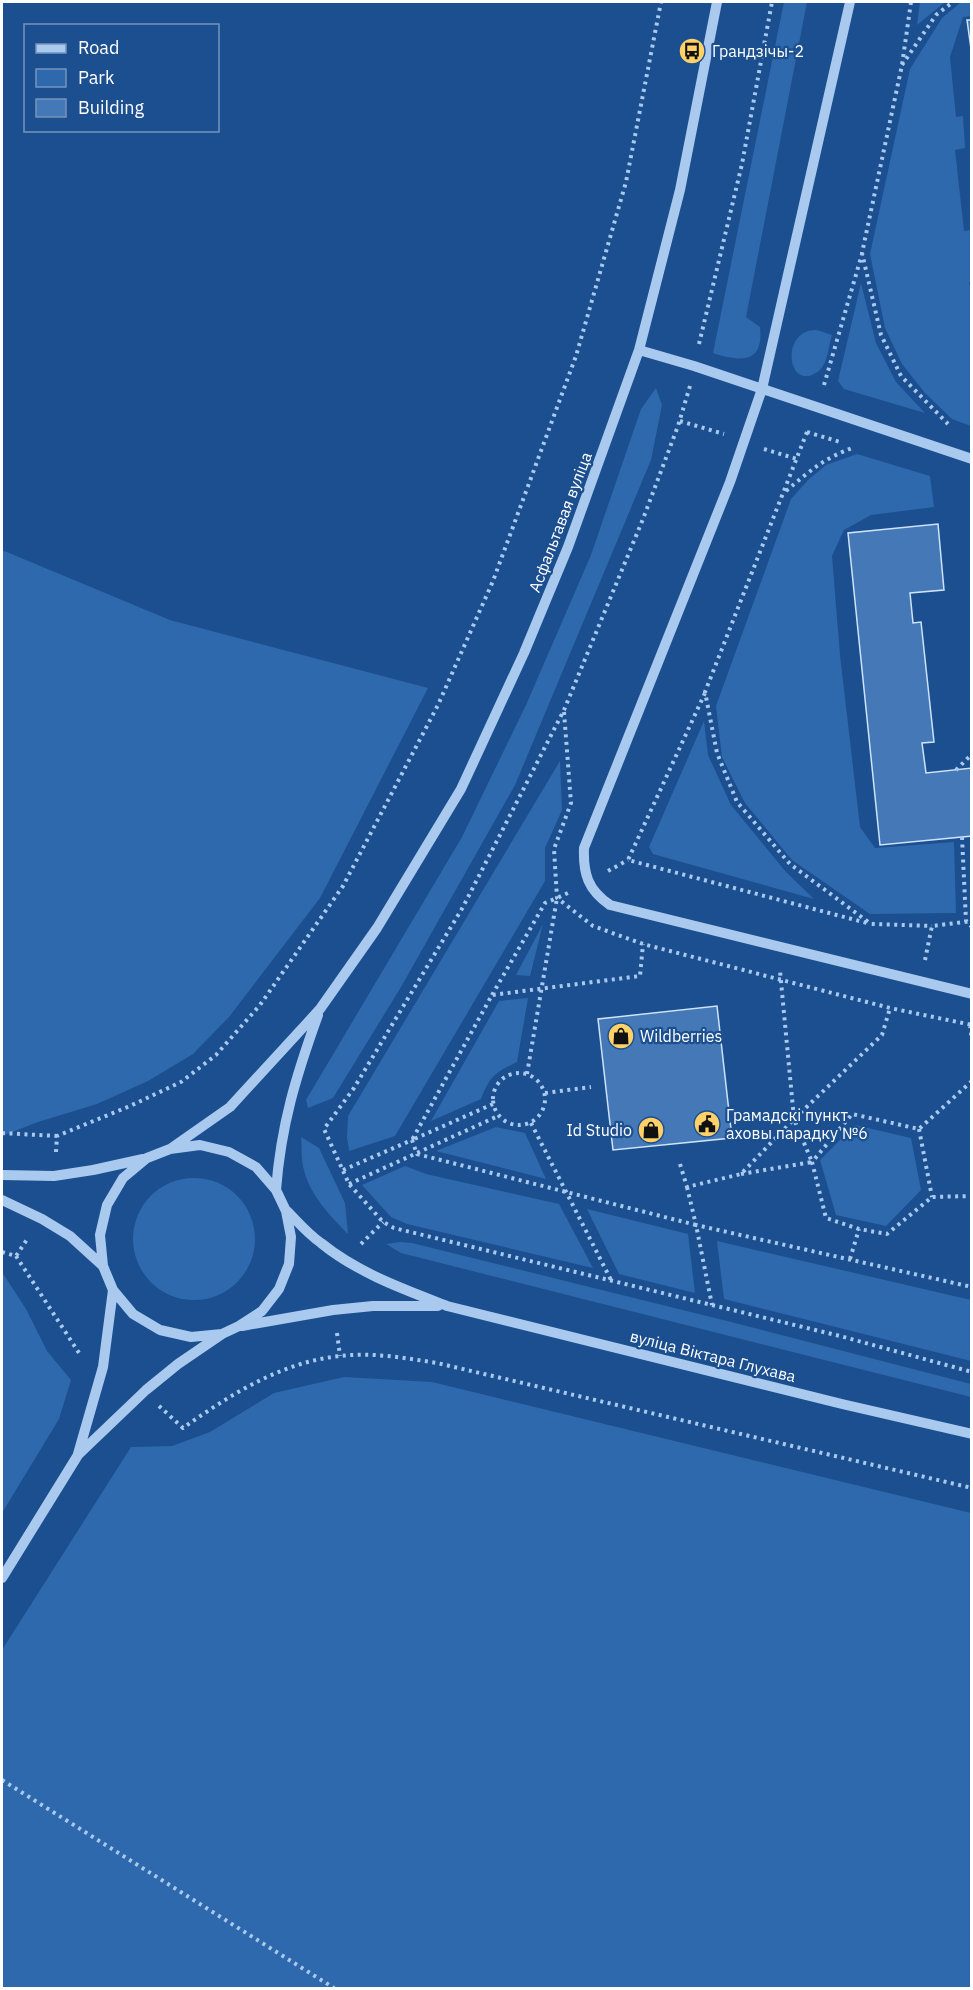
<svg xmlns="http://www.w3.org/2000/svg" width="973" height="1990" font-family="'IBM Plex Sans',sans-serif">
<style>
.green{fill:#2e69ad}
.building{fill:#4478b7;stroke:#cfe3fa;stroke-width:1.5}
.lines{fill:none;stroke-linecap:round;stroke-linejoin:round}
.path{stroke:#a9c9ee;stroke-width:4;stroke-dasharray:3 4.5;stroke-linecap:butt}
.minor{stroke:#a9c9ee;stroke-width:10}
.labels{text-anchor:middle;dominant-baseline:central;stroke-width:4.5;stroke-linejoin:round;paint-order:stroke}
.poi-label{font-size:16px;fill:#fff;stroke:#1b4f8f;text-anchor:start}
.street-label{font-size:16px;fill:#fff;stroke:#1b4f8f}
</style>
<rect width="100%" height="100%" fill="#1b4f8f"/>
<path class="green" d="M 784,2 L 807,2 L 746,317 L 760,327 C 764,364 741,362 713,353 Z
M 920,2 L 945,2 L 917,25 Z
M 961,2 L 971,2 L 971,16 L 963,17 L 950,57 L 956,117 L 963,116 L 965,148 L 955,150 L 964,231 L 971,230 L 972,281 L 969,282 L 972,304 L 971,426 L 952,419 L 925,393 L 902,364 L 885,328 L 870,254 L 910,69 L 942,18 Z
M 861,283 L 876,343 L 896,382 L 925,413 L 844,389 L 838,381 Z
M 817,330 L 832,335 C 829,345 828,358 823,366 C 820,371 816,373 812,375 C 786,385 782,329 817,330 Z
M 656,388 L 662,405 L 651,460 L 515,785 L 401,987 L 333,1098 L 308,1108 L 306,1100 L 462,837 L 526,705 L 591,555 L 641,409 Z
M 857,454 L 930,476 L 934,507 L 871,515 L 844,530 L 832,556 L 840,655 L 860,827 L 875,848 L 954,842 L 956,913 L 870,914 L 792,860 L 745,803 L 722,757 L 716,706 L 791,499 L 808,480 L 826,465 Z
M 2,550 L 170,620 L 428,688 L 320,898 L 229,1017 L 193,1054 L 148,1081 L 97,1104 L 38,1122 L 2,1136 Z
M 704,721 L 708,755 L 731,805 L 786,872 L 814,899 L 653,854 L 649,847 Z
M 560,761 L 562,810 L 545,848 L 545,881 L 395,1136 L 349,1151 L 347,1137 L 348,1116 Z
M 543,924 L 530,976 L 516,975 Z
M 528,998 L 517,1062 C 494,1073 490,1076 481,1099 L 431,1121 L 499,1001 Z
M 855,1125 L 911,1138 L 921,1190 L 886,1226 L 836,1215 L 820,1160 Z
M 496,1127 L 525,1133 L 546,1179 L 436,1151 Z
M 301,1137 L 319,1148 L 345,1203 L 348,1234 C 330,1216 308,1193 303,1166 C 301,1156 302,1146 301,1137 Z
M 405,1166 L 426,1174 L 559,1204 L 593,1268 L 407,1224 L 391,1217 L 362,1185 Z
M133 1239a61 61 0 1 1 122 0a61 61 0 1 1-122 0Z
M 587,1209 L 688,1234 L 695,1293 L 619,1274 Z
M 717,1241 L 971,1300 L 971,1361 L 724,1299 Z
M 400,1242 L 412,1243 L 731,1322 L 971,1384 L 971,1397 L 401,1253 L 386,1244 Z
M 2,1272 L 26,1309 L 47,1351 L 71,1380 L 59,1419 L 2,1513 Z
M 344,1377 L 432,1382 L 971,1513 L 971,1988 L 2,1988 L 2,1650 L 131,1447 L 172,1446 L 210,1432 L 274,1393 Z"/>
<path class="building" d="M 967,20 L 972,20 L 972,56 Z
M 938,524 L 944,590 L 910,593 L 913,623 L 921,622 L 934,742 L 922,743 L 926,773 L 972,768 L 972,836 L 880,845 L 848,533 Z
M 717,1006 L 732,1138 L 613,1150 L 598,1019 Z"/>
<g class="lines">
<path class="path" d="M 911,2 L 902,65 L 862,253 L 881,335 L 901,376 L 948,424
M 902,65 L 936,15 L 953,2
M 699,344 L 742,164 L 772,2
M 824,385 L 862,254
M 690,386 L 678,426 L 643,519 L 564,710 L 463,907 L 354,1088 L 324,1129 L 349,1184 L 383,1222 L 394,1228 L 840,1336 L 972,1372
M 680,421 L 724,434
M 807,432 L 705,692 L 717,753 L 737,802 L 790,864 L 871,924 L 932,926
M 807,432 L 840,442
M 764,449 L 797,459
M 786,491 C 811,470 824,458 855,447
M 705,693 L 628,860 L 867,923
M 564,712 L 571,803 L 554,849 L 557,898 L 593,926 L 643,944 L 890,1008 L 972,1025
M 956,770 L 972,754
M 962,837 L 966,921 L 972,927
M 608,871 L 628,860
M 925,960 L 932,926 L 972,921
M 492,995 L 545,903 L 557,898
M 970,1025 L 972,1041
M493 1099a26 26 0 1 1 52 0a26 26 0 1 1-52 0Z
M 527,1074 L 557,898 L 570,892
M 972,1081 L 919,1129 L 852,1114 L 812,1162 L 826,1218 L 859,1229 L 887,1234 L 932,1197 L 972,1196
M 545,1093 L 591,1087
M 493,1104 L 412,1140 L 492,995 L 640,976 L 643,944
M 531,1123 L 611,1280
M 919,1129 L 932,1197
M 2,1133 L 57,1136
M 56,1152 L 57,1136 L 130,1106 L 181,1082 L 216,1055 L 260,1005 L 343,886 L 438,705 L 493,581 L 576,356 L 626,182 L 661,2
M 680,1164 L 687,1187 L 741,1174 L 794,1119 L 780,971
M 343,1170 L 412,1140 L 417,1154 L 696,1225 L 712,1305
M 741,1174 L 812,1162 L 794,1119 L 882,1035 L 890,1008
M 349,1184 L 498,1116
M 687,1187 L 696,1225 L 972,1287
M 361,1244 L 383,1222
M 2,1252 L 16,1256 L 28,1238
M 16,1256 L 81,1356
M 850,1259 L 859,1229
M 337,1333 L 340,1356
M 159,1406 L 183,1428 C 230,1395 281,1362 340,1356 C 372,1352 405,1358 437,1363 L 972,1488
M 2,1780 L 334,1988"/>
<path class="minor" d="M 850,2 L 762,389 L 730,482 L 584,848 C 583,874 588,890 610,905 L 972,994
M 639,350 L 694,366 L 972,459
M 170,1149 L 230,1107 L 320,1009 L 377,928 L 461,789 L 524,653 L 568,547 L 639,350 L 680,190 L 717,2
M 2,1175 L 54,1176 L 93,1170 L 143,1159
M 276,1190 C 281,1125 296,1076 318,1015
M 2,1200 L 42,1219 L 70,1236 L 103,1266
M 287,1211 C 298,1222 308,1234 321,1243 C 358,1273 403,1289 447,1306 L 842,1404 L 972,1434
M 242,1326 L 333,1310 L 373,1306 L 438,1306
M 78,1454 L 103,1367 L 113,1290
M 2,1578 L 78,1455 L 146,1390 L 178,1364 L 222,1334 L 239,1326 L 262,1311 L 279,1289 L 289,1264 L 291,1237 L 286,1211 L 276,1190 L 256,1167 L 229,1152 L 200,1145 L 170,1149 L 147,1158 L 123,1178 L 107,1205 L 100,1235 L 103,1266 L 113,1290 L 133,1314 L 160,1330 L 191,1337 L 222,1334"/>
</g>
<defs>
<symbol id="bus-disc" viewBox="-11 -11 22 22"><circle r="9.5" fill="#ffd166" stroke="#1b4f8f"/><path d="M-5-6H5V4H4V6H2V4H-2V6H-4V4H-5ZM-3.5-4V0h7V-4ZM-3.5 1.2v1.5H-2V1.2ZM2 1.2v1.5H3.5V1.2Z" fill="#111"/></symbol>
<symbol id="shop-disc" viewBox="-11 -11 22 22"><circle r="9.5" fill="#ffd166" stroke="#1b4f8f"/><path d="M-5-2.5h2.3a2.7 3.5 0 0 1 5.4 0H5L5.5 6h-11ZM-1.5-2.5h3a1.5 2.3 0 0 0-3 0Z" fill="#111"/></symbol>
<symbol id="civic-disc" viewBox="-11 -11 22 22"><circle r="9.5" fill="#ffd166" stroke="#1b4f8f"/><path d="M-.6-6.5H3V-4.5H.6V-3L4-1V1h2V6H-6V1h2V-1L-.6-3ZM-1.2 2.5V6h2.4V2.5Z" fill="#111"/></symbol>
</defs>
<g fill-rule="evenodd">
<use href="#bus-disc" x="677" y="36" width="30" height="30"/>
<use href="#shop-disc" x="606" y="1021" width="30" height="30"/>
<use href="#civic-disc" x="692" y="1109" width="30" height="30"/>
<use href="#shop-disc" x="636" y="1115" width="30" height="30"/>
</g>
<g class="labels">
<g class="poi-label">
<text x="712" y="51">Грандзічы-2</text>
<text x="640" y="1036">Wildberries</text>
<text x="726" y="1115">Грамадскі пункт<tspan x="726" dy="18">аховы парадку №6</tspan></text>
<text x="632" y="1130" text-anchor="end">Id Studio</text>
</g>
<g class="street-label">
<text transform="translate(560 522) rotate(-69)">Асфальтавая вуліца</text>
<text transform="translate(713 1356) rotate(14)">вуліца Віктара Глухава</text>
</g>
</g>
<rect width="973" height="1990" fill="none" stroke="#ffffff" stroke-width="6"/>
<rect x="24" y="24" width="195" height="108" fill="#1b4f8f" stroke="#7695bc" stroke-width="1.5"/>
<rect x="36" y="44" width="30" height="9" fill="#a9c9ee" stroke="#7695bc" stroke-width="1.5"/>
<text x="78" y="54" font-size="18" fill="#ffffff">Road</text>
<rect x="36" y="69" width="30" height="18" fill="#2e69ad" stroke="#7695bc" stroke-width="1.5"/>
<text x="78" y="84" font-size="18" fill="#ffffff">Park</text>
<rect x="36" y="99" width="30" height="18" fill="#4478b7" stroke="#7695bc" stroke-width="1.5"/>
<text x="78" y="114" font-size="18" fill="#ffffff">Building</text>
</svg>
